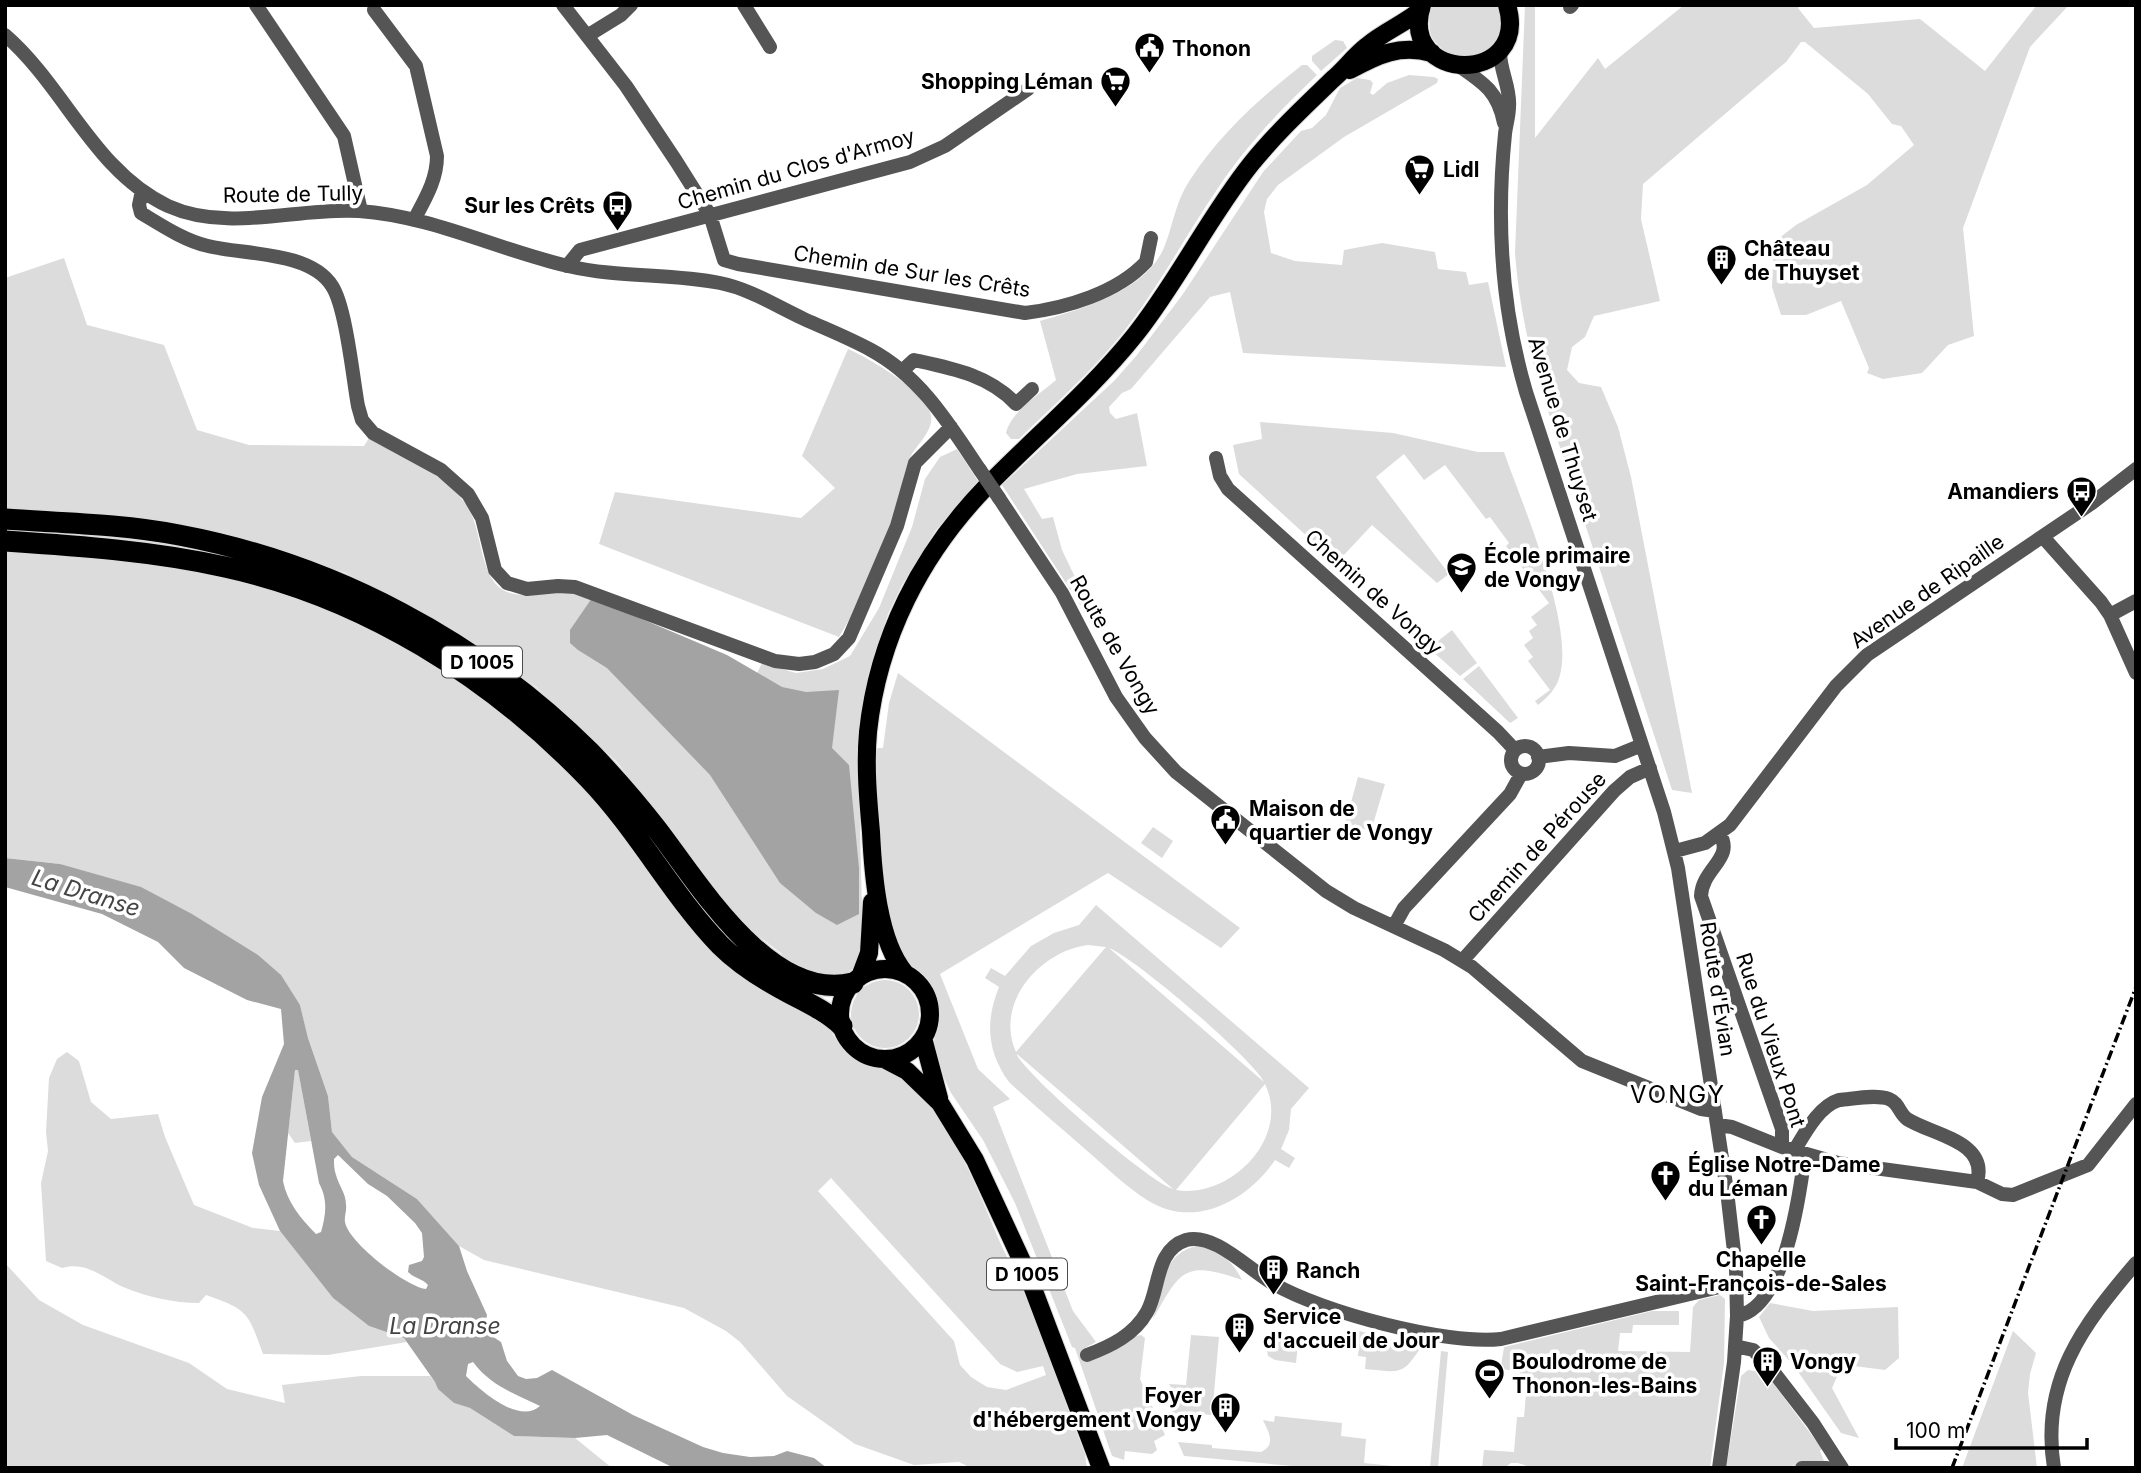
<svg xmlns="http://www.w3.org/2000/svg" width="2141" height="1473" font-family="Inter,sans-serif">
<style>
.green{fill:#dcdcdc;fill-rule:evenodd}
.water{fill:#a3a3a3;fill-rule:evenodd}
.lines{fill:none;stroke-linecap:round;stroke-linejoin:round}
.major-casing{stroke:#dbdbdb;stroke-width:20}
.highway-casing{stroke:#dbdbdb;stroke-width:24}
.minor{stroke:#555;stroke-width:14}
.major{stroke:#000;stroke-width:18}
.highway{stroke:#000;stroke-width:21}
.rail{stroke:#000;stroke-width:3.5;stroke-dasharray:10 3.5 2 3.5;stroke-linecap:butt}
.minor-bridge{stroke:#555;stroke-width:14}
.labels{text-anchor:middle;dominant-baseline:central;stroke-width:7;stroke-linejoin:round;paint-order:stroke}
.shield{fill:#fff;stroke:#4c4c4c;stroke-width:2}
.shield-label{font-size:19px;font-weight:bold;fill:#000}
.poi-label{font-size:21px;font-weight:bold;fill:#000;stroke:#fff;text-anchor:start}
.street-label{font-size:21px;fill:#000;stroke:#fff}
.water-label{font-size:23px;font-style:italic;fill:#444;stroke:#fff}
.quarter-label{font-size:24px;letter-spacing:2px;fill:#000;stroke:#fff}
</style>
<rect width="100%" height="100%" fill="#fff"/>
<path class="green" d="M 1430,5 L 1498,5 C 1505,23 1499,49 1479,55 C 1472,57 1463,57 1455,58 C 1429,40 1428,37 1430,5 Z
M 1525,5 L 1535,5 L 1535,138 L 1598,58 L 1605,69 L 1684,5 L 1801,5 L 1798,8 L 1814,28 L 1920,19 L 1985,71 L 2037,5 L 2069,5 L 2030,47 L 1963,228 L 1974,336 L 1948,345 L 1922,373 L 1883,379 L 1867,373 L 1869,368 L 1841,301 L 1806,315 L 1781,315 L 1772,287 L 1774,242 L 1796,225 L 1867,185 L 1914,145 L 1901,126 L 1892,124 L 1868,94 L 1805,42 L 1801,42 L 1786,62 L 1643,184 L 1641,219 L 1660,301 L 1594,316 L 1585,337 L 1572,347 L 1567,370 L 1579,383 L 1601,387 L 1618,427 L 1631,477 L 1692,793 L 1672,790 L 1536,374 C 1526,334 1518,295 1515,253 Z
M 1335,40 L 1343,41 L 1347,48 L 1321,71 L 1312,61 L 1312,56 Z
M 1302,65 L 1307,65 L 1317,75 C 1280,110 1246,146 1218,188 C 1185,236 1158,289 1121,335 C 1090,373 1054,405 1019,439 L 1011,439 L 1006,433 C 1011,411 1040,394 1056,380 L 1040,321 C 1081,309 1143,292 1163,250 C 1173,227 1175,202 1190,180 C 1219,135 1260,98 1302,65 Z
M 1409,75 L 1434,77 L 1438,79 L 1437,83 L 1344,137 L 1278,185 L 1267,199 L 1264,212 L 1271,253 L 1295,261 L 1342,265 L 1344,250 L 1382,243 L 1435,252 L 1438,269 L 1466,272 L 1469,285 L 1488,282 L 1506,367 L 1243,353 L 1230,292 L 1210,297 L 1131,389 L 1122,393 L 1109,407 L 1110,413 L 1116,419 L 1137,413 L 1147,466 L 1077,474 L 1024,489 L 1042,519 L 1053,517 L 1062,550 L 1087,602 L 1081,606 L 1002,485 L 1114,381 L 1137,355 L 1183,294 L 1263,172 L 1301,131 L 1312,128 L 1326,115 L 1340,88 L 1357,78 L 1370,80 L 1373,83 L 1370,93 L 1373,95 L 1387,83 Z
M 64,258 L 87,325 L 164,345 L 197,430 L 249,445 L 364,446 L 369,438 C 402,456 442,472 465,503 C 483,526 478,575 503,590 C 524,602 549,588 571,591 C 586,593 603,604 616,609 C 664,629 713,646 757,673 L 762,663 L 796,673 L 823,669 L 850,656 L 879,608 L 912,527 L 925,479 L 940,457 L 957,449 L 978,481 L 936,530 L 902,585 L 888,614 L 868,675 L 858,739 L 862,910 L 861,954 L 855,967 L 845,975 L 813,974 L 781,957 L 782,954 L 753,932 L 739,919 L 617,762 L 535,686 L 448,627 L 346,573 L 271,547 L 165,521 L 5,508 L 5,278 Z
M 848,349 C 869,358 927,392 931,415 C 934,431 916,445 910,458 C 903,473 902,489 898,505 C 887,541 864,584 849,620 L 839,637 L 599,544 L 615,492 L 801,518 L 835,488 L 802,456 Z
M 1260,422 L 1393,433 L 1478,452 L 1504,452 C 1522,504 1574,623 1560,675 C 1557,688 1548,697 1538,705 L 1535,701 L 1550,690 L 1528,661 L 1533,657 L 1524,645 L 1533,638 L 1529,631 L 1537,625 L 1531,617 L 1549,603 L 1506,546 L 1509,543 L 1490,517 L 1486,519 L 1445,465 L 1424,480 L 1404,454 L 1376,477 L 1449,574 L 1437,583 L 1372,525 L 1343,556 L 1329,543 L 1322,550 L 1239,474 L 1233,445 L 1262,439 Z
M 5,549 L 161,564 L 237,578 L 321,607 L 409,648 L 493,705 L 557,760 L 600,804 L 691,924 L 820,1018 C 833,1032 842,1052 858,1061 C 876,1071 898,1066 912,1082 C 955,1133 974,1180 999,1240 C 1005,1254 1012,1266 1018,1279 C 1044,1335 1062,1396 1085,1454 L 1087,1468 L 971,1468 L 959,1462 L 914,1465 L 855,1444 L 787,1396 L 740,1342 L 726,1331 L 684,1308 L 484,1260 L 459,1246 L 417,1199 L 352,1157 L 332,1132 L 328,1096 L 308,1038 L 300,1005 L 60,864 L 5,858 ZM 831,1178 L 1000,1364 L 1017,1372 L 1043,1366 L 1046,1375 L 1006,1390 L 987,1387 L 971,1377 L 960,1365 L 954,1341 L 818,1191 Z
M 1452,630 L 1477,663 L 1460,676 L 1429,648 Z
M 1479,666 L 1518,718 L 1510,723 L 1463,679 Z
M 898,673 L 1240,928 L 1221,948 L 1108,873 L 940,974 L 978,1069 L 1010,1099 L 993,1107 L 1073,1311 L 1096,1342 L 1085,1348 L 1090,1361 C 1108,1355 1124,1338 1141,1335 L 1145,1338 L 1140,1379 L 1165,1435 L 1154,1441 L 1157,1450 L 1152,1454 L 1125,1451 L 1124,1460 L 1112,1456 L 1075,1348 L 1072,1347 L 1015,1203 L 983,1140 L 951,1093 L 935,1059 L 933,1045 L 940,1014 L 936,995 L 927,978 L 906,962 L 896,949 L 881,864 L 875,748 L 883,748 L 889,703 Z
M 1358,777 L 1385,784 L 1371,831 L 1345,824 Z
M 1153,827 L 1173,841 L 1162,858 L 1141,843 Z
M 1096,905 L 1309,1088 L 1291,1109 L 1289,1130 L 1281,1149 L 1295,1158 L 1289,1168 L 1275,1160 C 1247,1201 1194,1230 1147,1200 C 1125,1186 1105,1166 1085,1149 C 1060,1127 1033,1105 1009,1082 C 987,1052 985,1021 999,987 L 985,978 L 991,968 L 1005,976 L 1031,946 L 1054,933 L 1079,925 ZM 1088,945 L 1106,947 L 1016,1052 C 994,1003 1040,951 1088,945 ZM 1109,948 C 1135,958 1252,1058 1264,1082 ZM 1017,1055 L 1017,1054 L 1173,1189 C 1149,1182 1029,1078 1017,1055 ZM 1265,1084 C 1291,1137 1231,1199 1176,1190 Z
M851 1014a34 34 0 1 1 68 0a34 34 0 1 1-68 0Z
M 67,1052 L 79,1061 L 91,1102 L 111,1119 L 158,1114 L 165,1137 L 194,1205 L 253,1228 L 280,1231 L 333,1298 L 369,1326 L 404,1338 L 407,1342 L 328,1355 L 263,1354 C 248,1313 249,1310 206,1295 L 199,1303 C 174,1303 147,1297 123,1287 C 102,1277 86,1261 62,1268 L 46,1261 L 41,1183 L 48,1151 L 46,1132 L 49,1078 L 57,1059 Z
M 298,1069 L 311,1141 L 295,1143 L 288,1133 L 295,1070 Z
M 1199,1246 C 1220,1249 1233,1262 1242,1280 C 1184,1260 1181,1270 1153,1319 C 1161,1290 1163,1250 1199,1246 Z
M 5,1263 L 39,1300 L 83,1325 L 189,1363 L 227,1389 L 285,1403 L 282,1385 L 361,1376 L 430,1376 L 454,1403 L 470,1408 L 514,1436 L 575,1438 L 612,1468 L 5,1468 Z
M 1720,1295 L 1725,1299 L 1724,1363 L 1710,1468 L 1533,1468 L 1518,1463 L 1511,1463 L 1504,1468 L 1482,1468 L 1484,1450 L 1514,1452 L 1517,1417 L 1524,1417 L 1527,1383 L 1519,1382 L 1520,1372 L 1503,1369 L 1501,1366 L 1504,1347 L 1652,1311 L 1679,1311 L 1679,1325 L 1633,1325 L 1632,1333 L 1620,1333 L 1618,1351 L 1690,1352 L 1693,1307 L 1699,1300 Z
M 1770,1303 L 1813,1311 L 1898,1307 L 1899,1358 L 1885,1370 L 1854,1366 L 1840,1370 L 1832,1388 L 1859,1438 L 1841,1433 L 1794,1366 L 1769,1338 L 1759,1317 Z
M 1356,1330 L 1400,1342 L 1423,1344 C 1402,1377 1401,1372 1365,1369 L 1366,1357 L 1358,1356 L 1359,1343 Z
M 2013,1331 L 2036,1353 L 2030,1374 L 2028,1393 L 2037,1468 L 1962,1468 Z
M 1269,1333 L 1298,1343 L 1296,1363 L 1275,1360 L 1268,1356 L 1266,1345 Z
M 1191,1335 L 1219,1337 L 1212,1415 L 1180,1412 L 1178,1432 L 1167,1415 L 1176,1409 L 1179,1400 L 1169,1384 L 1186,1385 Z
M 1441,1351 L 1448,1352 L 1438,1468 L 1430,1468 Z
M 1748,1370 L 1760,1372 L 1771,1380 L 1822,1449 L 1820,1451 L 1824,1461 L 1778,1468 L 1726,1468 L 1741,1376 Z
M 1275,1416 L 1342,1423 L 1341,1436 L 1366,1439 L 1364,1463 L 1412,1468 L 1315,1468 L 1184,1456 L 1178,1442 L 1212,1445 L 1212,1448 L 1261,1452 C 1277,1445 1268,1431 1263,1420 L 1274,1422 Z"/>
<path class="water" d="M 592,598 L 727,655 L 782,687 L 806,692 L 839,690 L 832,748 L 849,765 L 859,868 L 859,914 L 837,925 L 816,913 L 780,883 L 710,775 L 607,668 L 578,650 L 570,643 L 570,630 Z
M 5,858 L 60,864 L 141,887 L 192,914 L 258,955 L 281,975 L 300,1005 L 308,1038 L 328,1096 L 332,1132 L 352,1157 L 417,1199 L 459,1246 L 467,1271 L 487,1315 L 485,1325 L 492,1336 L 501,1342 L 507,1361 L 518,1376 L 526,1379 L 537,1378 L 552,1370 L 633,1415 L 703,1447 L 723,1453 L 750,1457 L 774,1456 L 787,1451 L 814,1458 L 827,1468 L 674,1468 L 607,1435 L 575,1438 L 514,1436 L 470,1408 L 454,1403 L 438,1389 L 435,1382 L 404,1338 L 369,1326 L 333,1298 L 280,1231 L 259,1185 L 252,1153 L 262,1097 L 284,1044 L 281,1009 L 247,1000 L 184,968 L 158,942 L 102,914 L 5,887 ZM 295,1070 L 298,1070 L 319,1183 C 328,1200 326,1214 321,1232 L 316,1234 C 301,1219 287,1202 283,1181 ZM 338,1155 L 368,1184 L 387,1196 L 415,1223 L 422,1233 L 424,1257 L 422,1261 L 409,1265 L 408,1272 C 415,1279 422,1278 428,1285 L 426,1289 C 406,1287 348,1242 345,1222 C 344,1217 347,1210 346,1205 C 346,1193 339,1186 336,1175 C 334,1170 334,1164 334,1159 ZM 473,1362 C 492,1387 514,1393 540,1406 C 519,1425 480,1390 466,1376 L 468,1364 Z"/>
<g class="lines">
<defs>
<path id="major" d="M 1422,5 C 1397,84 1531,86 1507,5
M 1350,70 C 1377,55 1400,44 1432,53
M840 1014a45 45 0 1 1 90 0a45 45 0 1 1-90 0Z
M 905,973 C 878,941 873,874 871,832 C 868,799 865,765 868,732 C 878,638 921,554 986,487 C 1036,436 1091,390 1135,335 C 1178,281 1208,218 1251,164 C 1276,133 1304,107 1333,79 C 1345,69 1354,56 1367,46 C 1383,32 1404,24 1421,10
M 860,977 L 869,953 L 872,902
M 923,1038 L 939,1098
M 884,1059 L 907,1071 L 940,1103 L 975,1160 L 1026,1270 L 1101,1468"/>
<path id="highway" d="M 5,519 C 63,523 122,524 179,535 C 333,564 479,641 590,752 C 613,776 635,801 656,828 C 698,882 770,1004 853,983
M 5,541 C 79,546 153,551 225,567 C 364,597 491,677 589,779 C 638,830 672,895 720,945 C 737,962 758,976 780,988 C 801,1000 824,1009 842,1026"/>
</defs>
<use href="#major" class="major-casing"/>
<use href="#highway" class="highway-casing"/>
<path class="minor" d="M 256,5 L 344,136 L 361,211
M 563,5 L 626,86 L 676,161 L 710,215 L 724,260 L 738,264 L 1025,313 C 1066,308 1117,293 1146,262 L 1151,238
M 744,5 L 770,47
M 1570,7 L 1572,5
M 374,10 L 416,66 L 437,156 C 437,180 425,199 414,220
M 5,35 C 65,87 94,171 168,206 C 228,233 297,207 359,211 C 432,216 498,250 568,266 C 618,278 670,273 720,283 C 750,289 776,306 804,319 C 826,329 849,338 871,350 C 921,377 949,424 980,470
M 587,36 L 621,15 L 631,5
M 1500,50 C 1499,69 1511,88 1509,107 C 1509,116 1506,125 1505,134 C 1496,222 1501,307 1526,392 L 1664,812 L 1678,868 L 1727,1191 L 1736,1269 L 1737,1316 L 1734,1362 L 1719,1468
M 1459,66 C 1484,83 1498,92 1504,123
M 142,191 L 139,205 L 141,213 C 161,225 185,241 208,246 C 244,255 310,251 332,286 C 346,307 353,379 358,406 L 362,420 L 373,433 L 441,470 L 468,494 L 482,518 L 495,570 L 507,583 L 527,589 L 558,586 L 575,587 L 775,661 L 799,664 L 815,662 L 834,654 L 849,638 L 897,526 L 915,463 L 951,427
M 567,266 L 580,250 L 910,162 L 945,146 L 1028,89
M 902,371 L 914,360 C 951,368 989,375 1016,404 L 1032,389
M 1216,458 L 1220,476 L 1228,489 L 1498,732 L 1515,750
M 999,498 L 1062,593 L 1116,697 L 1145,738 L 1176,772 L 1326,891 L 1354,908 L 1444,950 L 1472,967 L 1582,1061 L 1701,1109 L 1715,1111
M 2043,537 L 2101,602 L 2110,615 L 2136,673
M 2110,615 L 2136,601
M1511 760a14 14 0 1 1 28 0a14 14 0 1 1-28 0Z
M 1538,757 L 1569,753 L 1615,756 L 1642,745
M 1719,833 C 1736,858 1702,868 1701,896 L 1782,1129 L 1782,1147
M 1675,851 L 1705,843 L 1730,825 L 1836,686 L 1867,655 L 2092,503 L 2136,469
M 1394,926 L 1404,908 L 1510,794 L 1521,774
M 1462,961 L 1614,791 L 1630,777 L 1650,768
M 1718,1125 L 1732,1127 L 1782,1147 L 1838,1163 L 1977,1182 L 2002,1194 L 2013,1195 L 2088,1165 L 2136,1104
M 1794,1151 C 1805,1133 1819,1106 1839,1100 C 1853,1099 1876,1094 1889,1099 C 1899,1103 1899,1113 1907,1119 C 1932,1135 1989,1141 1977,1182
M 1737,1316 C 1785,1308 1800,1193 1805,1154
M 1735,1346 L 1753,1350 L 1765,1361 L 1813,1423 L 1842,1468
M 1087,1355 C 1111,1346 1134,1335 1147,1312 C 1160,1289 1155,1250 1186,1240 C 1215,1232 1250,1271 1274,1284 C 1322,1312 1446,1345 1501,1339 L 1736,1283
M 1802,1468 L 1827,1468
M 2054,1468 C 2040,1381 2083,1325 2136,1263"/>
<use href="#major" class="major"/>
<use href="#highway" class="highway"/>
<path class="rail" d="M 1952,1468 L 2136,987"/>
<path class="minor-bridge" d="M 980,470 L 999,498"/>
</g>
<defs>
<symbol id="civic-pin" viewBox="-11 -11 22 30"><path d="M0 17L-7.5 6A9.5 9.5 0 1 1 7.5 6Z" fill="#000" stroke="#fff"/><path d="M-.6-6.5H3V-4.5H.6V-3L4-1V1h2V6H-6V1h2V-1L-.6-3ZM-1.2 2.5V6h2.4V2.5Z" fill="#fff"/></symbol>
<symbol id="supermarket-pin" viewBox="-11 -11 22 30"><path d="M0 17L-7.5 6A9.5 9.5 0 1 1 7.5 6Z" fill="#000" stroke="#fff"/><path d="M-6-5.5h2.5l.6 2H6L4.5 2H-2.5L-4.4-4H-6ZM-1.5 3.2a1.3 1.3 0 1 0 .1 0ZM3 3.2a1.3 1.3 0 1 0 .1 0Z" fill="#fff"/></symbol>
<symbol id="bus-pin" viewBox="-11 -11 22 30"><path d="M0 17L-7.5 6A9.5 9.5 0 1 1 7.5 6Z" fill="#000" stroke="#fff"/><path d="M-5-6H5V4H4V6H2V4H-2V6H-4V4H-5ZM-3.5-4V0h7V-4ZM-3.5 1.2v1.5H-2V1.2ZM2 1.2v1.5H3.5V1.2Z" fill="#fff"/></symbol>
<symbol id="building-pin" viewBox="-11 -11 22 30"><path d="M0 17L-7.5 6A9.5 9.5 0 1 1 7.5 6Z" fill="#000" stroke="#fff"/><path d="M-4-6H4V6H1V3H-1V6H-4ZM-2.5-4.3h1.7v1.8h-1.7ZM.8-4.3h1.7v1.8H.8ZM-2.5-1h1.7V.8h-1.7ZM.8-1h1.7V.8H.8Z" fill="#fff"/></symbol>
<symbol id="school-pin" viewBox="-11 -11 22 30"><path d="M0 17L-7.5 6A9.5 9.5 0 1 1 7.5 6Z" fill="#000" stroke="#fff"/><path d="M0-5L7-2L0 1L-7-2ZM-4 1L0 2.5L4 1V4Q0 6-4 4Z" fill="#fff"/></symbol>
<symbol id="church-pin" viewBox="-11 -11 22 30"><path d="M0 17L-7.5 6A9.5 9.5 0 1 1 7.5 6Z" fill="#000" stroke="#fff"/><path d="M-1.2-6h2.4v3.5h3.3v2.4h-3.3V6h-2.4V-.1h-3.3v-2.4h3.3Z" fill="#fff"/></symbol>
<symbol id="stadium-pin" viewBox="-11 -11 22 30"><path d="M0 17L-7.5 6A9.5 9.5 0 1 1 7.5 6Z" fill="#000" stroke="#fff"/><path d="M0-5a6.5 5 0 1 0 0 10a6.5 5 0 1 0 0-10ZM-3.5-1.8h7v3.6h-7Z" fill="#fff"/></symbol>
</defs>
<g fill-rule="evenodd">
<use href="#civic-pin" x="1132" y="30" width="35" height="47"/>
<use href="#supermarket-pin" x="1098" y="64" width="35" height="47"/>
<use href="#supermarket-pin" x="1402" y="152" width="35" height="47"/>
<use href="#bus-pin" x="600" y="188" width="35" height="47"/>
<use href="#building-pin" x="1704" y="242" width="35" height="47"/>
<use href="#bus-pin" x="2064" y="474" width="35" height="47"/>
<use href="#school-pin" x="1444" y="550" width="35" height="47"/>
<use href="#civic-pin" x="1208" y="802" width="35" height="47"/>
<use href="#church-pin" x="1648" y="1158" width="35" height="47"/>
<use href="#church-pin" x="1744" y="1202" width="35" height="47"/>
<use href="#building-pin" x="1256" y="1252" width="35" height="47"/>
<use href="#building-pin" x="1222" y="1310" width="35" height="47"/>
<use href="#building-pin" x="1750" y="1344" width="35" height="47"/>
<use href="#stadium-pin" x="1472" y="1356" width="35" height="47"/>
<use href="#building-pin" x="1208" y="1390" width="35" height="47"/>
</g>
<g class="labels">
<g class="shield">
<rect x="442" y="646.5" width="80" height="31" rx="5"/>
<rect x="987" y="1258.5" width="80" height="31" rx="5"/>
</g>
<g class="shield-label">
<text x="482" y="662">D 1005</text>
<text x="1027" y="1274">D 1005</text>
</g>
<g class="poi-label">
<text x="1172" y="48">Thonon</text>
<text x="1093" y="81" text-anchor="end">Shopping Léman</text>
<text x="1443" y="169">Lidl</text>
<text x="595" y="205" text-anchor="end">Sur les Crêts</text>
<text x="1744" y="248">Château<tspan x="1744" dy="24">de Thuyset</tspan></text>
<text x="2059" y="491" text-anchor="end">Amandiers</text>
<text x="1484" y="555">École primaire<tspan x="1484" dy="24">de Vongy</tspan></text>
<text x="1249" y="808">Maison de<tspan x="1249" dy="24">quartier de Vongy</tspan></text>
<text x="1688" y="1164">Église Notre-Dame<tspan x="1688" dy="24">du Léman</tspan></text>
<text x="1761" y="1259" text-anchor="middle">Chapelle<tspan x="1761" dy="24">Saint-François-de-Sales</tspan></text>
<text x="1296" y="1270">Ranch</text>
<text x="1263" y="1316">Service<tspan x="1263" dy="24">d'accueil de Jour</tspan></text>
<text x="1512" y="1361">Boulodrome de<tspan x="1512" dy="24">Thonon-les-Bains</tspan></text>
<text x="1790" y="1361">Vongy</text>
<text x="1202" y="1395" text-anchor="end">Foyer<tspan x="1202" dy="24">d'hébergement Vongy</tspan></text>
</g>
<g class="street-label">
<text transform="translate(796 169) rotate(-16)">Chemin du Clos d'Armoy</text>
<text transform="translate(293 194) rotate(-1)">Route de Tully</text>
<text transform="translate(912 271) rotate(9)">Chemin de Sur les Crêts</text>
<text transform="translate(1563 429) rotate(73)">Avenue de Thuyset</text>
<text transform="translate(1927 591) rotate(-35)">Avenue de Ripaille</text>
<text transform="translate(1374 592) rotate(42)">Chemin de Vongy</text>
<text transform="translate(1115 645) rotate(60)">Route de Vongy</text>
<text transform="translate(1537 847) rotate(-48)">Chemin de Pérouse</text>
<text transform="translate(1718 989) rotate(81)">Route d'Évian</text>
<text transform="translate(1771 1040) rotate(72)">Rue du Vieux Pont</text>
</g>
<g class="water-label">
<text transform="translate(86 893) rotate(17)">La Dranse</text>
<text x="445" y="1326">La Dranse</text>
</g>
<g class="quarter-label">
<text x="1678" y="1094">VONGY</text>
</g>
</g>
<rect width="2141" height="1473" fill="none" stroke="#000000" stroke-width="14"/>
<path d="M1896 1438v10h191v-10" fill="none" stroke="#000000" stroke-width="3.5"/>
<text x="1906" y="1438" font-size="21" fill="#000000" stroke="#ffffff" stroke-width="5" paint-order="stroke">100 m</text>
</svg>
